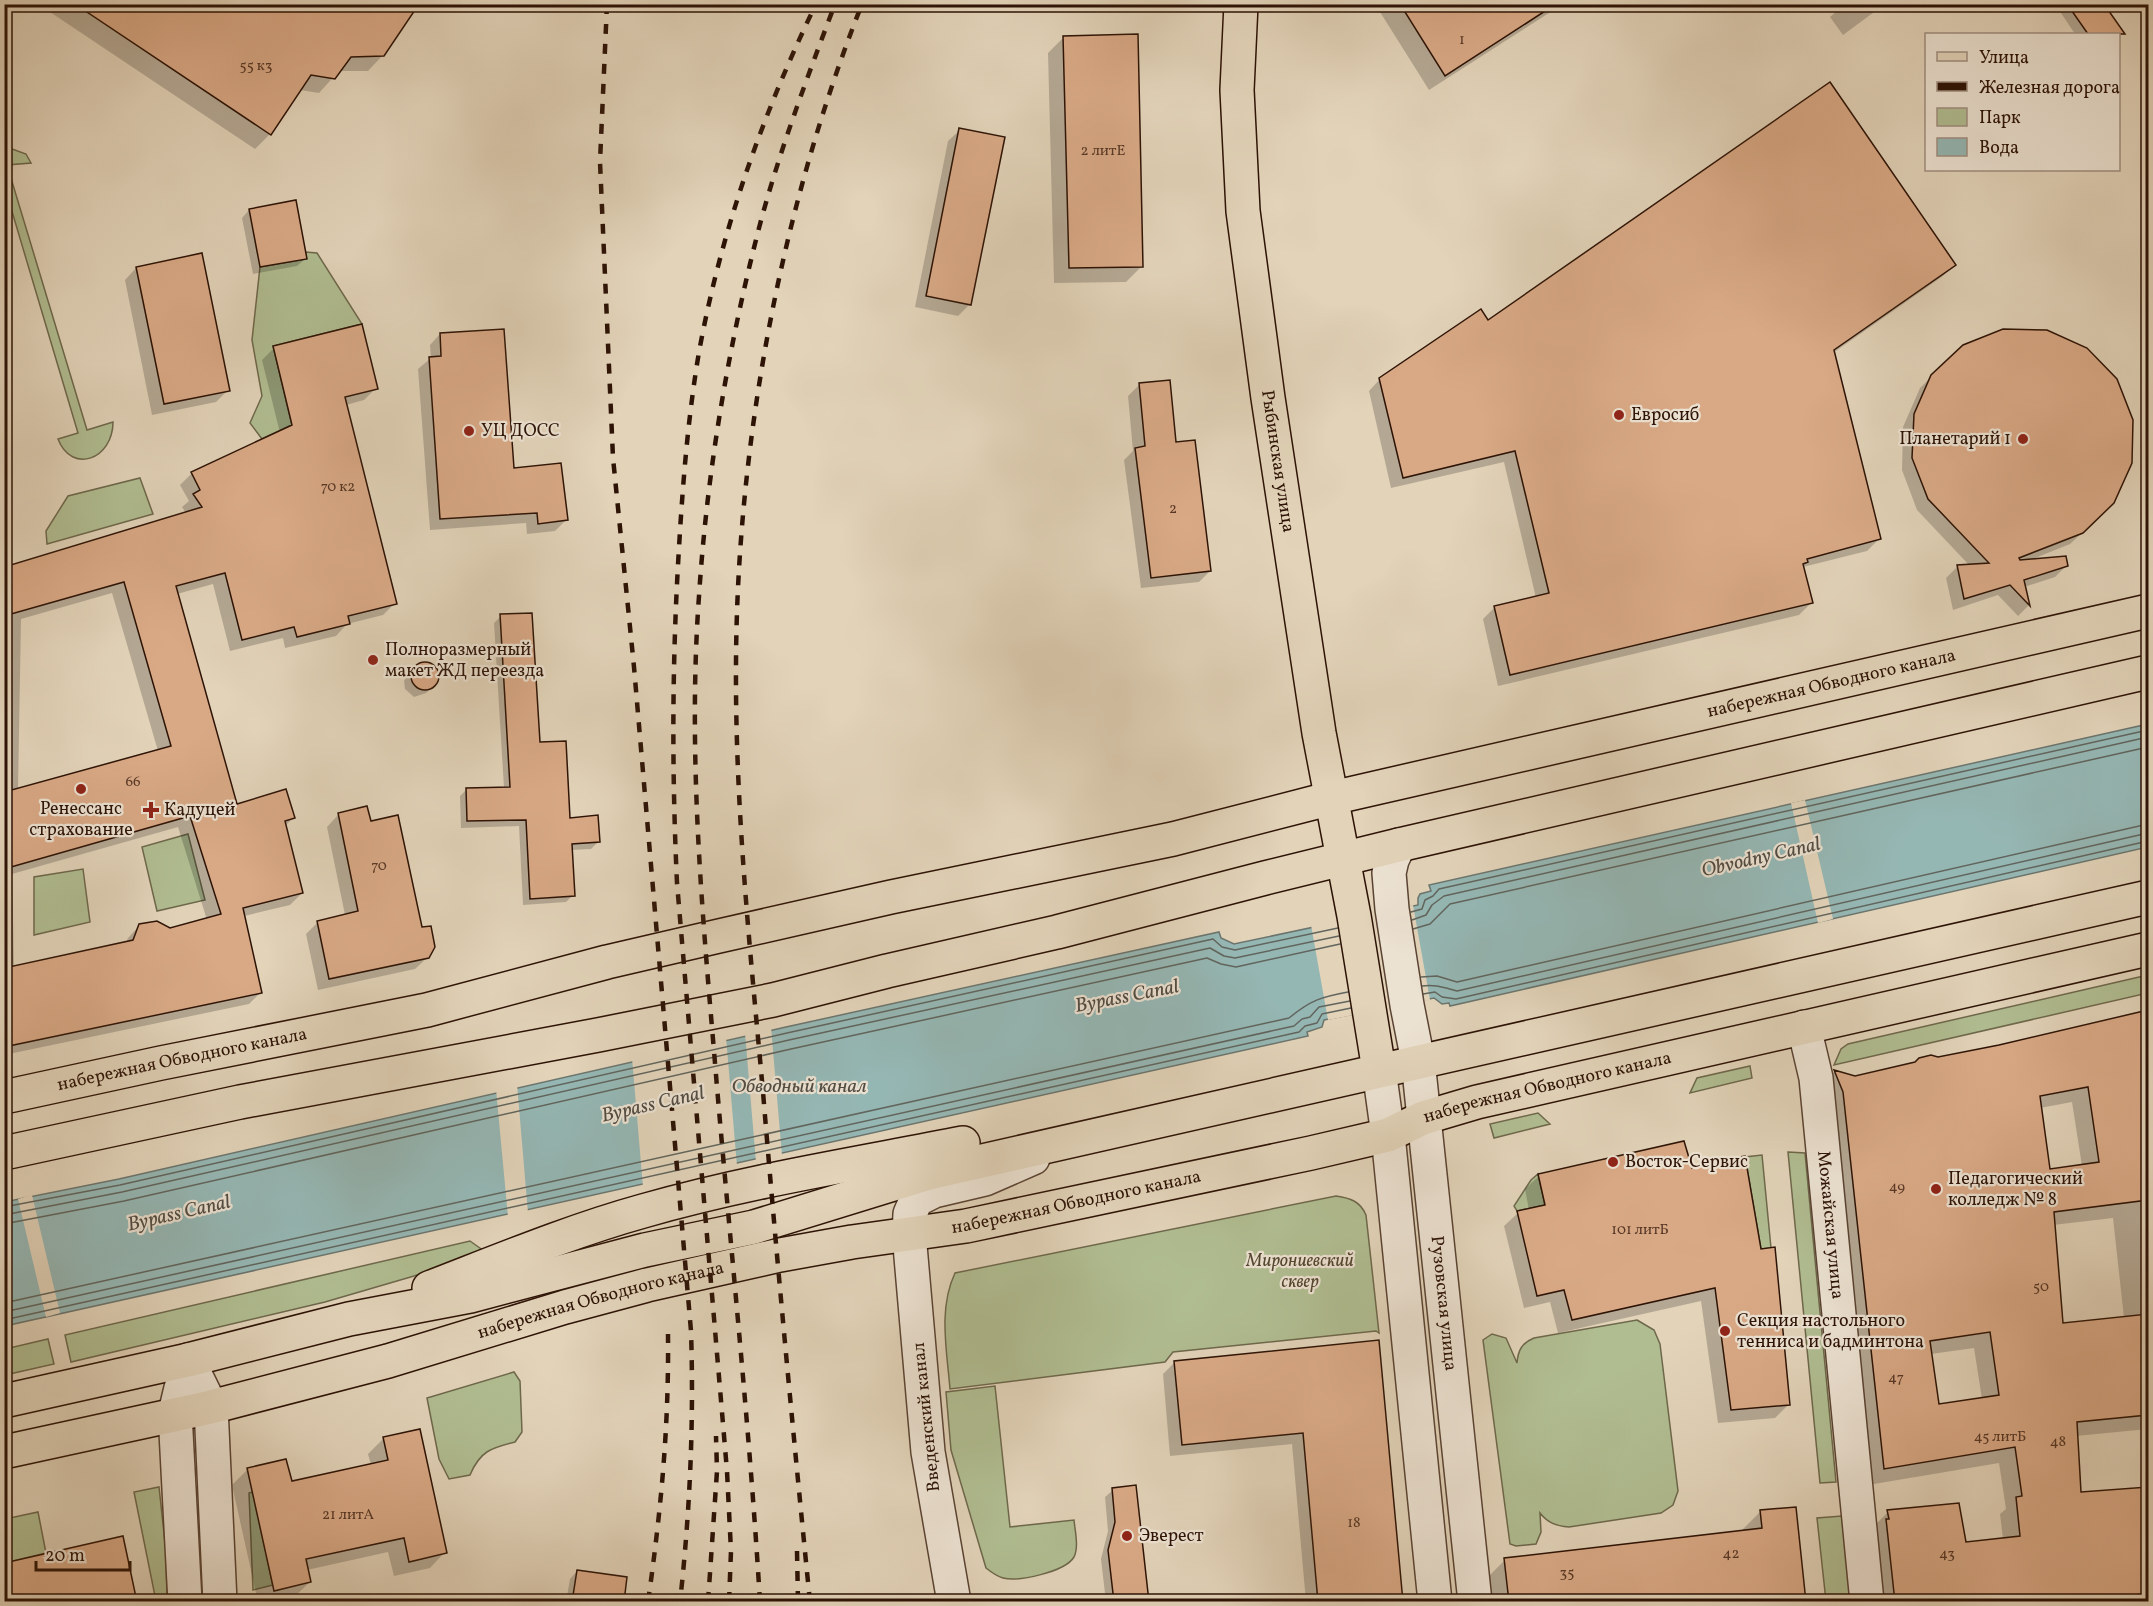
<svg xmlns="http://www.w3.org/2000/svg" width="2153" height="1606" font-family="Vollkorn,serif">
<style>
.green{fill:#b0bd91;stroke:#6e684c;stroke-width:1.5}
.water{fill:#95b7b4;stroke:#6b756e;stroke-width:1.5}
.pier{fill:#e2d3b9}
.shadow{fill:#0003;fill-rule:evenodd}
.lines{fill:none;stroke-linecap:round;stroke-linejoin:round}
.shore{stroke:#61655d;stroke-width:1.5}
.building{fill:#d9a986;stroke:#2d1306;stroke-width:1.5;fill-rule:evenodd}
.minor-casing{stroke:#5a4333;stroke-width:36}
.major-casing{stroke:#2d1306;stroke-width:36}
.minor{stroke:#ece2d2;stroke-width:33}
.major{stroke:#e2d3b9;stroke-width:33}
.rail{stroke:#2d1306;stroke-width:4.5;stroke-dasharray:10 10;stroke-linecap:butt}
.poi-dot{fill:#8f2418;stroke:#ece2d2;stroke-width:2}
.labels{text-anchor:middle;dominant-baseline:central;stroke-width:4.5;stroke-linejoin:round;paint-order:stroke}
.number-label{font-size:15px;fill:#583826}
.poi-label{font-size:18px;fill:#2d1306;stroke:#ece2d2;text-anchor:start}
.street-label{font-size:18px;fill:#2d1306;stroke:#ece2d2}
.park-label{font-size:18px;font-style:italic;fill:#544630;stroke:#ece2d2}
.water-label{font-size:20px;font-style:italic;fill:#514c43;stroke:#ece2d2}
</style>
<rect width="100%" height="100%" fill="#e2d3b9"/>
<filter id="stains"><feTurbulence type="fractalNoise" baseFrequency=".00333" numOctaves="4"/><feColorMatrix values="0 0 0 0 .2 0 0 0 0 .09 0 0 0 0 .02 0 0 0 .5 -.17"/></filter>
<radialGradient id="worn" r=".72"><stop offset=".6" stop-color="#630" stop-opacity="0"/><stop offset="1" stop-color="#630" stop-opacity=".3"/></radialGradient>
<path class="green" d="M 4,146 L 26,154 L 31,163 L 7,165 L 87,430 L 113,422 C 113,459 72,475 58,439 L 78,433 L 5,188 Z
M 305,252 L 317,253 L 362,324 L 273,346 L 292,425 L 262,439 L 250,423 L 262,396 L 252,340 L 260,267 L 306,259 Z
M 140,478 L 153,514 L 47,544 L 46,531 L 68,496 Z
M 188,834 L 205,900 L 157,911 L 142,847 Z
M 83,869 L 90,922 L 34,935 L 34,877 Z
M 2148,975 L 2148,993 L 1834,1065 L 1841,1049 L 1848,1044 Z
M 1750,1066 L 1752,1078 L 1690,1093 L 1697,1078 Z
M 1538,1113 L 1550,1124 L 1494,1138 L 1490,1124 Z
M 1788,1152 L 1805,1153 L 1836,1482 L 1820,1483 Z
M 1762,1155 L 1771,1248 L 1761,1249 L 1745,1157 Z
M 1538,1174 L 1545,1205 L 1517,1211 L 1514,1206 L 1531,1180 Z
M 1336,1196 C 1350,1198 1360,1201 1366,1215 L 1379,1333 L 1376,1331 L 1173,1352 L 1165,1362 L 950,1389 C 947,1351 938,1309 955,1273 Z
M 470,1241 L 484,1251 L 414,1276 L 325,1302 L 71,1362 L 65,1335 Z
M 1637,1320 L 1654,1330 L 1660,1344 L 1678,1491 L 1673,1505 L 1661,1513 L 1569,1527 C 1556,1526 1548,1523 1540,1513 L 1541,1532 L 1536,1544 L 1516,1546 L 1510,1544 L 1483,1340 L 1492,1334 L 1506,1338 L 1517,1363 C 1518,1350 1522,1343 1534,1338 Z
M 48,1339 L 54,1364 L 5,1375 L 5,1349 Z
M 514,1372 L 520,1381 L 522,1432 L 515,1442 C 491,1448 480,1451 470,1475 L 449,1479 L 439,1459 L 427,1398 Z
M 995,1386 L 1010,1527 L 1074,1520 C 1075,1531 1079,1547 1074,1557 C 1065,1572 1018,1582 1003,1578 C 996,1576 991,1572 986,1568 L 951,1450 L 946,1392 Z
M 159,1487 L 166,1552 L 167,1601 L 156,1601 L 134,1492 Z
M 253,1492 L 273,1585 L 253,1590 L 249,1493 Z
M 38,1512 L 46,1553 L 5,1563 L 5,1519 Z
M 1842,1516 L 1851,1601 L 1826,1601 L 1817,1518 Z"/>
<path class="water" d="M 2148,724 L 2148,847 L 1450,1006 L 1449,1003 L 1442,1004 L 1434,998 L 1324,1020 L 1322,1027 L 1307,1032 L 1308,1036 L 5,1326 L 4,1202 L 119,1179 L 786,1027 L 1219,932 L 1221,938 L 1234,944 L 1418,905 L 1418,898 L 1420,894 L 1431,891 L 1429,885 Z"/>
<path class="pier" d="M 1805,800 L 1833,919 L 1818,923 L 1791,803 Z
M 1413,905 L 1430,1000 L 1328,1020 L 1311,925 Z
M 771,1027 L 782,1156 L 756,1162 L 745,1033 Z
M 726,1037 L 737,1166 L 643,1187 L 632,1058 Z
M 517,1084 L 528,1213 L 508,1217 L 496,1089 Z
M 32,1195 L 60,1313 L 46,1317 L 18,1199 Z"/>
<path class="shadow" d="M 38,4 L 417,4 L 383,55 L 368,71 L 339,71 L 319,93 L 300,90 L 270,134 L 255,149 Z
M 1375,4 L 1563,4 L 1429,90 Z
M 1845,4 L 1885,4 L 1843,35 L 1830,17 Z
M 2055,4 L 2102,4 L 2120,30 L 2115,34 L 2075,34 Z
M 1064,37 L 1142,266 L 1126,282 L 1054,283 L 1048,53 Z
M 960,130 L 970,304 L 958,316 L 915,307 L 948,141 Z
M 249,210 L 305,259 L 297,266 L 253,274 L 242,218 Z
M 1954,265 L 1943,276 L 1833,353 L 1879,539 L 1867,551 L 1803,567 L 1811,603 L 1799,615 L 1498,686 L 1483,619 L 1495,607 L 1536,598 L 1504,462 L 1391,488 L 1369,391 L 1380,379 L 1487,322 Z
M 136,268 L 228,390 L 216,402 L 152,415 L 125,280 Z
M 440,334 L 513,470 L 566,520 L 555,531 L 527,534 L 526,523 L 430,530 L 418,369 L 431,358 L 430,345 Z
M 274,348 L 376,388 L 364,400 L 346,405 L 395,603 L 383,615 L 347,624 L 336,636 L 285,648 L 283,638 L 230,651 L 213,584 L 177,594 L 236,806 L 293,818 L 285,826 L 302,893 L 290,905 L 244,916 L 261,992 L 249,1004 L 4,1055 L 4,569 L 186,513 L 182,507 L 189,501 L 180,485 L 192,473 L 280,433 L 262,360 ZM 112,593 L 158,751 L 18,790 L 21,619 ZM 178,827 L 207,920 L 170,930 L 140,925 L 128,938 L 126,943 L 14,967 L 12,874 Z
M 1932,376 L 2101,515 L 2070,544 L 2030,560 L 2066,566 L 2055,577 L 2024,587 L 2028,606 L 2018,616 L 1998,595 L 1953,610 L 1946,578 L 1957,567 L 1970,566 L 1917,510 L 1902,470 L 1903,427 L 1920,388 Z
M 1139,385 L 1175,444 L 1210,571 L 1199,582 L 1141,588 L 1124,460 L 1133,451 L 1128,396 Z
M 501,616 L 538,744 L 569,819 L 598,842 L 591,849 L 571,850 L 573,895 L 566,902 L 523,905 L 519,826 L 461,828 L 460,796 L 467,789 L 504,788 L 494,623 Z
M 421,663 L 429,664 L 436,669 L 438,677 L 434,685 L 426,693 L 414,697 L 405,689 L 404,681 L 409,673 Z
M 366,808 L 370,823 L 428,957 L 415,969 L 318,990 L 306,934 L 318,922 L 345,915 L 327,827 L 338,815 Z
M 2148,1011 L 2148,1429 L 2076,1436 L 2080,1494 L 2148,1489 L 2148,1602 L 1878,1602 L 1872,1528 L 1888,1512 L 1964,1543 L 2003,1539 L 2000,1514 L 2006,1509 L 1999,1463 L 1868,1485 L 1819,1087 L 1834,1072 L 1855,1077 ZM 2072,1102 L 2082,1166 L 2049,1171 L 2040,1108 ZM 2113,1218 L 2124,1318 L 2062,1324 L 2053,1225 ZM 1974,1348 L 1982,1399 L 1938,1405 L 1931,1354 Z
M 1690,1170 L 1788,1405 L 1775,1418 L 1718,1423 L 1701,1301 L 1558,1333 L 1550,1302 L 1524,1308 L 1504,1226 L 1518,1213 L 1529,1210 L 1525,1189 L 1539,1176 Z
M 1378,1342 L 1402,1602 L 1306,1602 L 1292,1444 L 1170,1456 L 1163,1374 L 1175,1362 Z
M 384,1438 L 445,1552 L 430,1568 L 394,1576 L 388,1552 L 307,1570 L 310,1582 L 294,1597 L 276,1602 L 258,1602 L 232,1485 L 248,1469 L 290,1483 L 371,1465 L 368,1454 Z
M 1113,1490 L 1147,1602 L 1106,1602 L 1101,1559 L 1108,1531 L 1105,1497 Z
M 1761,1511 L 1804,1602 L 1490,1602 L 1487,1578 L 1505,1560 L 1743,1532 L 1743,1529 Z
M 577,1571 L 622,1602 L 566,1602 L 570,1579 Z"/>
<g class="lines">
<path class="shore" d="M 1411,912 L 1422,909 L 1425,900 L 1433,896 L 1439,889 L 2148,730
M 1412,920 L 1426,915 L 1432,905 L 1444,896 L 2148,737
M 1413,929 L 1430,924 L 1450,904 L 2148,747
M 1421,977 L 1437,976 L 1457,982 L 2148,824
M 1422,986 C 1435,984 1445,988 1457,991 L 2148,833
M 1423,994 L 1435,992 L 1442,997 L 1456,999 L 2148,841
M 4,1207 L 120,1185 L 787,1033 L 1213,939 L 1222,947 L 1235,950 L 1338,928
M 4,1215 L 122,1192 L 789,1040 L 1210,948 L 1224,956 L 1235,958 L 1339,936
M 4,1224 L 124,1201 L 791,1049 L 1207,958 L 1221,964 L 1236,967 L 1340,944
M 4,1303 L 1289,1018 C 1311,1000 1321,997 1348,992
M 4,1312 L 1294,1026 L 1302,1019 L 1310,1017 L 1319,1007 L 1350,1001
M 4,1320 L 1299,1032 L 1305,1026 L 1317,1023 L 1322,1014 L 1351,1008"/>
</g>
<path class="building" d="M 75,4 L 419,4 L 384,56 L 351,57 L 335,79 L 311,75 L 271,135 Z
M 1400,4 L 1556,4 L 1445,76 Z
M 2067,4 L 2104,4 L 2125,34 L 2088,34 Z
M 1138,34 L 1143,267 L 1069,268 L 1063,36 Z
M 1830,82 L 1956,265 L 1834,350 L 1881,539 L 1807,559 L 1808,562 L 1803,564 L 1813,603 L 1510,675 L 1494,606 L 1549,593 L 1515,451 L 1403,478 L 1379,378 L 1481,309 L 1488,320 Z
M 959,128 L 1005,137 L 971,305 L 926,296 Z
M 296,200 L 307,259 L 260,267 L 249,209 Z
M 202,253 L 230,391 L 164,404 L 136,267 Z
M 362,324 L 378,389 L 345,397 L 397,604 L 348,616 L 350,624 L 297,637 L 294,627 L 242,640 L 225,573 L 176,586 L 237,804 L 286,789 L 295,818 L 285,821 L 303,893 L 243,908 L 262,993 L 4,1047 L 4,968 L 133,940 L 139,924 L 157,921 L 170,928 L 221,914 L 190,816 L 4,869 L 4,792 L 171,746 L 124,582 L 4,616 L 4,567 L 202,507 L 193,494 L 200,490 L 191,472 L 292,425 L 273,346 Z
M 504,329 L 514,468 L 561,463 L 568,520 L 538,524 L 537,513 L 440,519 L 429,357 L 441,356 L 440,333 Z
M 2003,329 L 2047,330 L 2087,348 L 2117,379 L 2133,420 L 2132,463 L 2114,503 L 2083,533 L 2019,558 L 2020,560 L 2066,556 L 2068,566 L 2024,580 L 2030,606 L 2010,585 L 1964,599 L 1957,565 L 1989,563 L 1928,499 L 1912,458 L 1914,414 L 1931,375 L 1963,345 Z
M 1170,380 L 1176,442 L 1195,440 L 1211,571 L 1151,578 L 1135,448 L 1145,446 L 1139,383 Z
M 532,613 L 540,742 L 566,741 L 570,818 L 598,815 L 600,842 L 572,844 L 575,896 L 530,899 L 526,820 L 467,821 L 466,788 L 510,787 L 500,614 Z
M411 676a14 14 0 1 1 28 0a14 14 0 1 1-28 0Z
M 367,806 L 371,821 L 398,815 L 422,927 L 431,926 L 435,947 L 429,958 L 329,979 L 317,921 L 358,911 L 338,813 Z
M 2148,1010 L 2148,1200 L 2054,1212 L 2063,1323 L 2148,1314 L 2148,1415 L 2077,1422 L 2081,1492 L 2148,1487 L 2148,1593 L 2085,1602 L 1895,1602 L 1886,1519 L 1889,1519 L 1887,1510 L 1959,1503 L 1966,1542 L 2020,1536 L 2016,1497 L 2022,1496 L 2015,1447 L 1884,1469 L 1843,1092 L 1834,1070 L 1855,1076 L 1915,1062 L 1919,1058 L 1931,1055 L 1938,1057 L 1999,1045 ZM 2088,1087 L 2099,1162 L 2050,1169 L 2040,1096 ZM 1990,1332 L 1999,1395 L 1939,1404 L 1930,1341 Z
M 1684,1141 L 1692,1168 L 1745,1156 L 1761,1249 L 1775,1247 L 1790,1405 L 1731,1410 L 1715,1288 L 1572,1320 L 1564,1290 L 1537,1296 L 1517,1211 L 1545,1205 L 1538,1174 Z
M 1379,1340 L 1403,1602 L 1318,1602 L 1303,1433 L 1182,1445 L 1174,1361 Z
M 420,1429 L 447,1553 L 409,1562 L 404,1538 L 306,1559 L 311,1582 L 274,1591 L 247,1468 L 286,1459 L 292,1481 L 388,1460 L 383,1437 Z
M 1136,1485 L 1149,1602 L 1114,1602 L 1108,1550 L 1115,1522 L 1112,1488 Z
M 1796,1507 L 1806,1602 L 1509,1602 L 1504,1558 L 1762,1528 L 1760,1510 Z
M 123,1536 L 137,1602 L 4,1602 L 4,1563 Z
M 577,1570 L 627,1577 L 624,1602 L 572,1602 Z"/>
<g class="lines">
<defs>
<g id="minor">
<path id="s1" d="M 1399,845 L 1392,860 L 1389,873 L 1392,909 L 1407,1005 L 1418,1061 L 1475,1602"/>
<path id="s2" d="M 1804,1027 L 1816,1078 L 1867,1602"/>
<path d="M 1379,1070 L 1388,1135 L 1435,1602"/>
<path d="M 188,1360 L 211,1407 L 220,1602"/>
<path d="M 181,1388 L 175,1413 L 185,1602"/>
<path d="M 954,1602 L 928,1452 L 909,1234 L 910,1214 L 916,1200 L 934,1191 L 985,1179 L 1033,1158"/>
</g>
<g id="major">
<path id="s3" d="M 1241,4 L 1237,90 L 1243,211 L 1268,398 L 1319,733 L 1354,916 L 1379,1070"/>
<path id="s4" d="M 4,1097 L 161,1063 L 427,1010 L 607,962 L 719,936 L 891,897 L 1173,839 L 1332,798 L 2148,611"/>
<path d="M 4,1153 L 240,1102 L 598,1035 L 773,1000 L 887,971 L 1057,932 L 1265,878 L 1399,845 L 2148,672"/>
<path d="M 429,1288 C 499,1261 571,1231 643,1211 C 748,1181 856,1164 963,1143"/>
<path d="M 4,1401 L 188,1360 L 349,1319 L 470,1296 L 645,1250 L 754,1227 L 929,1173 L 2148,897"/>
<path id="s5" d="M 4,1452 L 211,1407 L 388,1361 L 565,1307 L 647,1285 L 780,1255 L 852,1242 L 966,1226 L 1311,1153 L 1388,1135 L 1423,1118 L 1477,1102 L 2148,949"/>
</g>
</defs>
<use href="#minor" class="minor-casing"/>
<use href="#major" class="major-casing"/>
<use href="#minor" class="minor"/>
<use href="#major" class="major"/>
<path class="rail" d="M 607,4 L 600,162 L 613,458 L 634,667 L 691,1331 C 694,1422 690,1511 680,1602
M 797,1551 L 798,1602
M 648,1602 C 661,1510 669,1427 668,1334
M 708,1602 L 717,1471 L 716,1436
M 729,1602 L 731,1551 L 727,1471 L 677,883 C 672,777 672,671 678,565 C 682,494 687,423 699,352 C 721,232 762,115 816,4
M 760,1602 C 749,1418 729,1234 714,1051 C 701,900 688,747 699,596 C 707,472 728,348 759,228 C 779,152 807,78 835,4
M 810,1602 C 793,1432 777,1262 763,1092 C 750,949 735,806 736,663 C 737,444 781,208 862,4"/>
</g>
<g class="poi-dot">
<circle cx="1619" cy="415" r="6"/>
<circle cx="469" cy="431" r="6"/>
<circle cx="2023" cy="439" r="6"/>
<circle cx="373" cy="660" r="6"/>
<circle cx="81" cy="789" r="6"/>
<path d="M148 801h6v6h6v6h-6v6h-6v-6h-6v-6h6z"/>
<circle cx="1613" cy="1162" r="6"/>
<circle cx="1936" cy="1189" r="6"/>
<circle cx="1725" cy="1331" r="6"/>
<circle cx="1127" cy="1536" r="6"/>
</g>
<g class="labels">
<g class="number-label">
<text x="1462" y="40">1</text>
<text x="256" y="66">55 к3</text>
<text x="1103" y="151">2 литЕ</text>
<text x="338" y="487">70 к2</text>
<text x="1173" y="509">2</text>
<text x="133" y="782">66</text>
<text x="379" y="866">70</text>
<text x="1897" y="1187">49</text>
<text x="1640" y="1230">101 литБ</text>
<text x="2041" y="1287">50</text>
<text x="1896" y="1378">47</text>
<text x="2000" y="1437">45 литБ</text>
<text x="2058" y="1442">48</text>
<text x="348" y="1515">21 литА</text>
<text x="1354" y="1523">18</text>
<text x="1731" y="1554">42</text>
<text x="1947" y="1554">43</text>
<text x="1567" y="1573">35</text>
</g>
<g class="poi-label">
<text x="1631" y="415">Евросиб</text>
<text x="481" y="431">УЦ ДОСС</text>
<text x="2011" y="439" text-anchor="end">Планетарий 1</text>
<text x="385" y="650">Полноразмерный<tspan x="385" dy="21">макет ЖД переезда</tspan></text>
<text x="81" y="809" text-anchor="middle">Ренессанс<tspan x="81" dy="21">страхование</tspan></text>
<text x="164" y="810">Кадуцей</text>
<text x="1625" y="1162">Восток-Сервис</text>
<text x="1948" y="1179">Педагогический<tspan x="1948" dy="21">колледж № 8</tspan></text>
<text x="1737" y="1321">Секция настольного<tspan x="1737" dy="21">тенниса и бадминтона</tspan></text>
<text x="1139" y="1536">Эверест</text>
</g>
<g class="street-label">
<text stroke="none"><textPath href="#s3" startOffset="460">Рыбинская улица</textPath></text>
<text stroke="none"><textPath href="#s4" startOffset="1874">набережная Обводного канала</textPath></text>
<text stroke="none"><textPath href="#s4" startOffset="182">набережная Обводного канала</textPath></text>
<text stroke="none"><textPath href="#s5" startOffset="1588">набережная Обводного канала</textPath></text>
<text stroke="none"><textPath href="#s5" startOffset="1102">набережная Обводного канала</textPath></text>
<text stroke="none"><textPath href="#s2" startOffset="200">Можайская улица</textPath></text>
<text stroke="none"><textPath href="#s5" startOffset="616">набережная Обводного канала</textPath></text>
<text stroke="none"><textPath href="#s1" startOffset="464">Рузовская улица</textPath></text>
<text transform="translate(927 1417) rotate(-96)">Введенский канал</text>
</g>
<g class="park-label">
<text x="1300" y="1261">Мирониевский<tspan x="1300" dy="21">сквер</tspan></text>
</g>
<g class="water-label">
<text transform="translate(1761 858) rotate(-13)">Obvodny Canal</text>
<text transform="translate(1127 997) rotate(-11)">Bypass Canal</text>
<text x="799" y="1087">Обводный канал</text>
<text transform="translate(653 1105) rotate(-13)">Bypass Canal</text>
<text transform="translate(179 1214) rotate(-13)">Bypass Canal</text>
</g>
</g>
<rect width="2153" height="1606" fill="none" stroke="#e2d3b9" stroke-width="24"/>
<rect x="6" y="6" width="2141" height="1594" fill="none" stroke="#2d1306" stroke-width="3"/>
<rect x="12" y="12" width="2129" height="1582" fill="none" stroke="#2d1306" stroke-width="1.5"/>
<rect x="1925" y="33" width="195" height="138" fill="#ece2d2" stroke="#a08f80" stroke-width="1.5"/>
<rect x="1937" y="52" width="30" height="9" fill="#e2d3b9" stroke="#a08f80" stroke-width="1.5"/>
<text x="1979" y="63" font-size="18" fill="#2d1306">Улица</text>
<rect x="1937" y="82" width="30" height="9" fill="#2d1306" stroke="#a08f80" stroke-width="1.5"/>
<text x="1979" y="93" font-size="18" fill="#2d1306">Железная дорога</text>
<rect x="1937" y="108" width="30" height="18" fill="#b0bd91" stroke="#a08f80" stroke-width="1.5"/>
<text x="1979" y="123" font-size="18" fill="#2d1306">Парк</text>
<rect x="1937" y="138" width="30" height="18" fill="#95b7b4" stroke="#a08f80" stroke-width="1.5"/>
<text x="1979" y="153" font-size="18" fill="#2d1306">Вода</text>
<path d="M36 1561v9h94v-9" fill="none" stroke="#2d1306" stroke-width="3"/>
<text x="45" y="1561" font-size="18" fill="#2d1306" stroke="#ece2d2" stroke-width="4.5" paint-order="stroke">20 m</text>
<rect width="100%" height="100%" filter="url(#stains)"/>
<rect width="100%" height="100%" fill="url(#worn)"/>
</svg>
